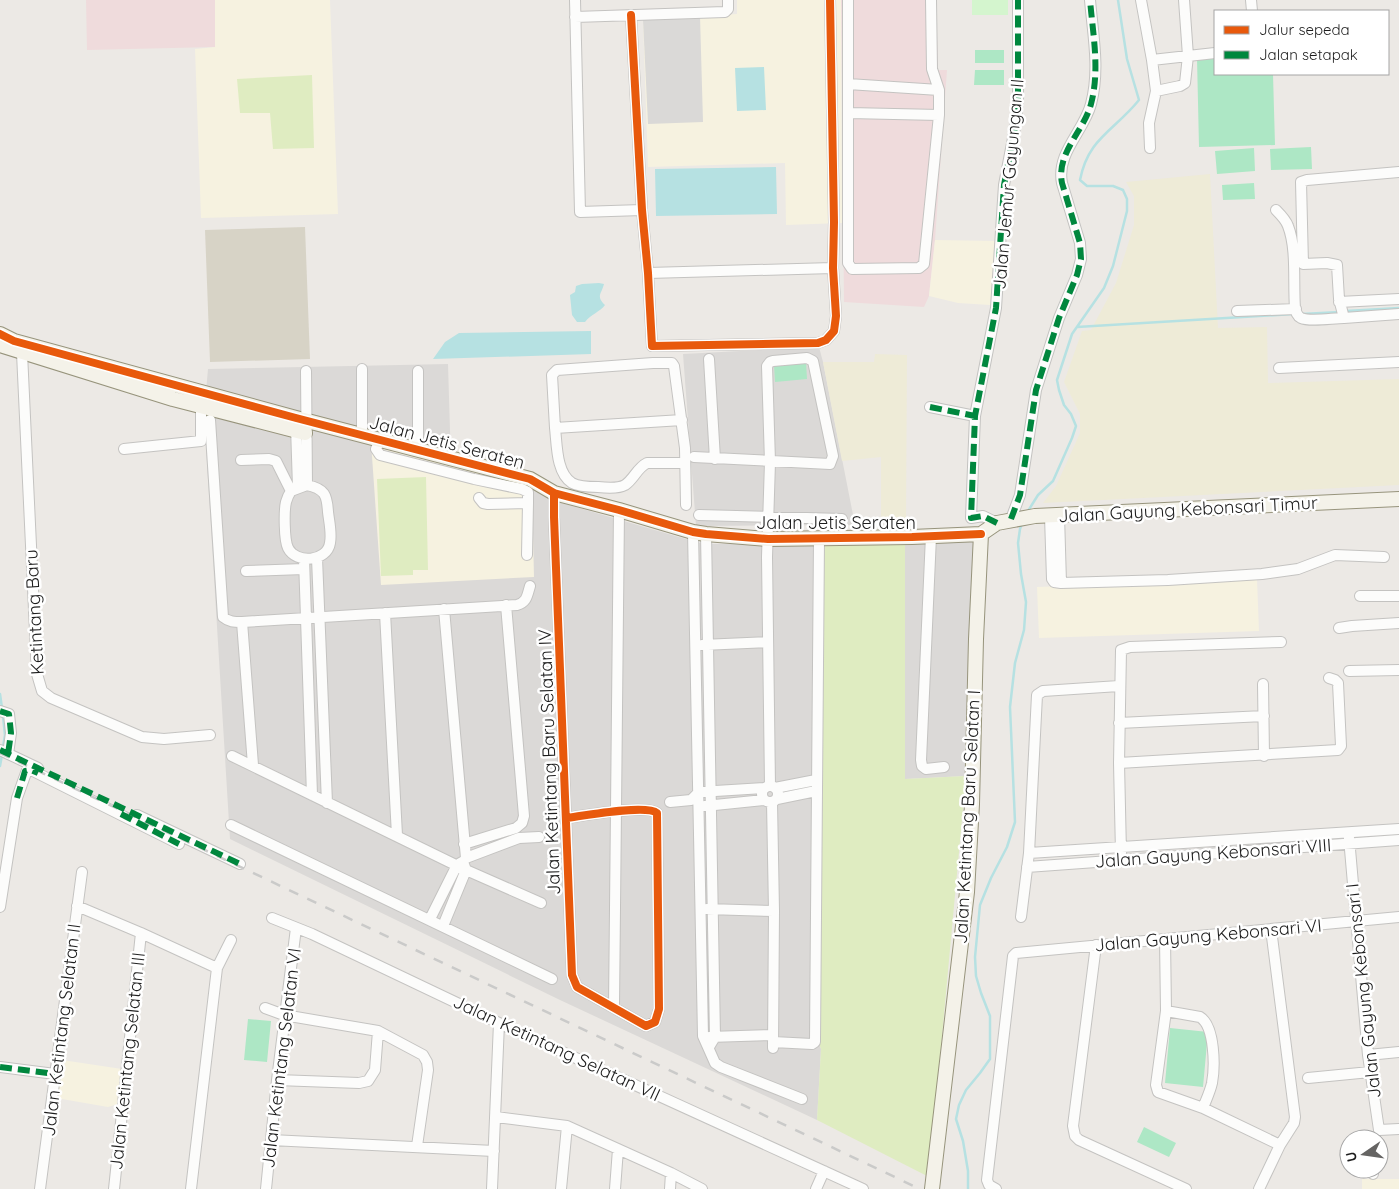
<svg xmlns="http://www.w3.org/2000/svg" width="1399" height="1189" font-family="Quicksand,sans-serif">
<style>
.residential{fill:#dbd9d7}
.commercial{fill:#efdbdc}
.education{fill:#f6f2e0}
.construction{fill:#d7d3c6}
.farmland{fill:#eeebd7}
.grass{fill:#dfecc1}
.park{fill:#d4f5ce}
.pitch{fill:#ade7c5}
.parking{fill:#dad9d7}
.water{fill:#b6e1e2}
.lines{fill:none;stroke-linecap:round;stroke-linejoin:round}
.stream{stroke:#b6e1e2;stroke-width:2.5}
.street-casing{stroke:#c4c3c1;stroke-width:12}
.secondary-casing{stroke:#97947c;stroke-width:16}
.street{stroke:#fcfcfb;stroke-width:10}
.secondary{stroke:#f4f2e9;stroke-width:14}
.rail{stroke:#cacac9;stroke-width:2.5;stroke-dasharray:10 10;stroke-linecap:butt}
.quiet{stroke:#00873e;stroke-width:6;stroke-dasharray:12 6;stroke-linecap:butt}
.cycleway-casing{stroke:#fff;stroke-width:11}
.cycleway{stroke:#e8590c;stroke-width:8}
.labels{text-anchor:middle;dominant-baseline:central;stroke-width:5;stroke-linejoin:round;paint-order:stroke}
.street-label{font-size:18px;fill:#1d1d1d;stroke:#fff}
</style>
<rect width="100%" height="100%" fill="#ece9e5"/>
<path class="residential" d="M 819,347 L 823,362 L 855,525 L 696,526 L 683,354 Z
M 448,364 L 451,464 L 532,490 L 555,501 L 703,544 L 822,543 L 818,1041 L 821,1049 L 817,1120 L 560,1000 L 230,839 L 204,414 L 208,369 Z
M 979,537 L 966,776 L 905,779 L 905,539 Z"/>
<path class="commercial" d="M 86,0 L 215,0 L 215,47 L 87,50 Z
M 841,0 L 936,0 L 938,70 L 947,70 L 935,240 L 929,296 L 924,307 L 844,302 Z"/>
<path class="education" d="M 215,0 L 330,0 L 338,214 L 201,218 L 195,49 L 215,47 Z
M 737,0 L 841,0 L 842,223 L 786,225 L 785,163 L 648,167 L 643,20 L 737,14 Z
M 935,240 L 998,241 L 990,305 L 958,303 L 929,296 Z
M 371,442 L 454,465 L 532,490 L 534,577 L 381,585 Z
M 1257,579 L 1259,631 L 1039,638 L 1037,587 Z
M 62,1060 L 122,1069 L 118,1104 L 108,1107 L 56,1098 Z
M 1362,1179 L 1399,1179 L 1399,1189 L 1362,1189 Z"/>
<path class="construction" d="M 305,227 L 310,359 L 210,362 L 205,230 Z"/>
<path class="farmland" d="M 1210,174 L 1218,328 L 1267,327 L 1268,383 L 1399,379 L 1399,485 L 1043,503 L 1056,486 L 1080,433 L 1080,414 L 1064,382 L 1082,331 L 1091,330 L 1116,283 L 1134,225 L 1134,196 L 1126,182 Z
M 875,354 L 907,355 L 906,521 L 881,521 L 881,457 L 842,461 L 823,362 L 874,362 Z"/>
<path class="grass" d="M 312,75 L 314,148 L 273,149 L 270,113 L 240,113 L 237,79 Z
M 426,477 L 428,570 L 413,570 L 413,575 L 381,576 L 377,479 Z
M 905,539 L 905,779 L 966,776 L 929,1177 L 817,1120 L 821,1049 L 818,1041 L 822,543 Z"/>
<path class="park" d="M 972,0 L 1008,0 L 1008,15 L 972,15 Z"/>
<path class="pitch" d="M 975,50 L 1004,50 L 1004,63 L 975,63 Z
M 1215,57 L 1215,74 L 1273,74 L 1275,145 L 1199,147 L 1197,58 Z
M 975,70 L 1004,70 L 1004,85 L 974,85 Z
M 1311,147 L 1312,169 L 1271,170 L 1270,149 Z
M 1254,148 L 1255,171 L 1217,174 L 1215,151 Z
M 1254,183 L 1255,199 L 1223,200 L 1222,185 Z
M 806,362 L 807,379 L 775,382 L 774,365 Z
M 248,1019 L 271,1021 L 267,1062 L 244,1060 Z
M 1170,1028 L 1208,1032 L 1203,1087 L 1165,1083 Z
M 1144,1127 L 1176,1143 L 1169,1157 L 1137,1142 Z"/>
<path class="parking" d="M 700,16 L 703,122 L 648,124 L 643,20 Z"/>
<path class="water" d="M 764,67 L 766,110 L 737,111 L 735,68 Z
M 776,167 L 777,214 L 656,216 L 655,169 Z
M 599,283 L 604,284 C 601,295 596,296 605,305 C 600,312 591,314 585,322 L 577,322 L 572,315 L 570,295 L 575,292 L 576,286 L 582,284 Z
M 591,331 L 591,354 L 433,359 L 445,342 L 459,333 Z"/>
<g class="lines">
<path class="stream" d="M 1346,311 L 1399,308
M 1302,314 L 1340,312
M 1077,327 L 1293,314
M 1028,511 L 1038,495 L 1053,481 L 1072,438 L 1076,426 L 1071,414 L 1064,405 L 1059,390 L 1057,380 L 1072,334 L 1104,288 L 1113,266 L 1127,211 L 1127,199 L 1123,190 L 1113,186 L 1087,186 L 1080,180 C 1088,138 1114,131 1139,100 L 1127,59 L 1118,0
M 0,694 L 2,708
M 3,716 L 5,735 L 3,747
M 0,766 L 2,755
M 968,1189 L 968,1171 L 963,1141 L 956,1119 L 959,1105 L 966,1090 L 980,1073 L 990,1059 L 990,1016 L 981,993 L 976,976 L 975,957 L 980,905 L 991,878 L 1007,847 L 1015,822 L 1010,707 L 1015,663 L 1024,630 L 1026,602 L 1021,574 L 1018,543 L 1020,529 L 1022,523"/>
<defs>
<path id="street" d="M 575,0 L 580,212 L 642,210
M 848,0 L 848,263 L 852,269 L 919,268 L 924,264 L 939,115 L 939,90 L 932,69 L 931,0
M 1141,0 L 1152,60 L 1188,56 L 1184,0
M 1251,0 L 1252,11
M 631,15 L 642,210 L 648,273 L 652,346 L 818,343 L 826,340 L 834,331 L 836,316 L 833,268 L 834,222 L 830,0
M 575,17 L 725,12 L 728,9 L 728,0
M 848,84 L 939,90
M 1156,91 L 1180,86 L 1185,83 L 1188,56 L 1215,53
M 849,113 L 939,115
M 1150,148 L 1149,123 L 1156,91 L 1152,60
M 1399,172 L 1307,180 L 1301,182 L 1303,264 L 1327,263 L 1337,265 L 1339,299 L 1344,318 L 1399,314
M 1276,210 C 1281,215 1286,220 1288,226 C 1297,249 1293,283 1295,308 C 1296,312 1297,316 1301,318 C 1310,322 1333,318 1344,318
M 648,273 L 833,268
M 1339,302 L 1399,299
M 1237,311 L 1296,309
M 22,353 L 37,674 L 42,691 L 51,698 L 142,737 L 164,739 L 210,735
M 709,359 L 715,459
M 1279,368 L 1399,362
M 362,369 L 362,435
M 306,371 L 307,485
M 930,407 L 975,416
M 210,420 L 223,617 C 229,622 234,622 242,622 L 517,605 C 527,602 527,596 530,586
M 682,420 L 555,428 L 552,375 L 557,370 L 653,363 L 672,363 L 674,366 L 685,448 L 686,505
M 296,426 L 298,487
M 555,428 C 557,444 556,473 572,483 C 579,487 590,487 598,487 C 607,488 618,489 625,485 C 634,479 637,468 647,463 L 679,463
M 380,440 L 376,449 L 380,455 L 474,479 L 522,489 L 528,492 L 528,503
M 124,449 L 201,441 L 201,406
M 418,450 L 418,371
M 694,457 L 830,464 L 833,456 L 813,361 L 807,358 L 773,361 L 770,362 L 767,366 L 770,462 L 767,557 L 770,786
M 241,460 L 269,459 L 276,461 L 291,491
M 307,485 C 325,489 327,495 328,512 C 329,521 332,533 330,543 C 327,562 296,564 288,548 C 284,540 284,510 286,502 C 287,498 289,494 291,491 Z
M 554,493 L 554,517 L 572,975 L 577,987 L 646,1026 L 655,1022 L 659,1009 L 657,813 C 646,804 582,816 566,818
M 479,498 L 483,503 L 488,504 L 528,503 L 527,555
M 699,515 L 842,519
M 1059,515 L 1061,583
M 1050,516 L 1052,579 L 1054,582 L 1061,583 L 1168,580 L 1262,574 L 1298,569 L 1335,555 L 1384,557
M 1011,519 L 1020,495 L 1036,390 L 1059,318 L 1077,275 L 1081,259 L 1080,243 L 1062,183 C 1056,153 1084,131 1091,104 C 1100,70 1093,35 1090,0
M 997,523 L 983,516 L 971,518 L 975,416 L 996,308 L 1004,185 L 1015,128 L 1018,102 L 1018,0
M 693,532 L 703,1036 L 715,1063 L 721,1067 L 802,1099
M 706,534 L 715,1037 L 709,1047
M 931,536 L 921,760 L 922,766 L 926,769 L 944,767
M 317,558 L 327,803
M 304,559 L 312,795
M 246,571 L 304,569
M 1360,596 L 1399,596
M 385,613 L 397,835
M 242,622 L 253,765
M 1339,628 L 1352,626 L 1399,623
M 702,645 L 767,642
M 1349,671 L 1399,670
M 1263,684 L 1264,756
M 0,711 L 9,714 L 11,733 L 8,754
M 1119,723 L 1264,716
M 0,750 L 38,768
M 232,756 L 466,870 L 541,903
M 1119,763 L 1338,750 L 1341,746 L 1338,683 L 1335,680 L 1329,678
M762 794a8 8 0 1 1 16 0a8 8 0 1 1-16 0Z
M 775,788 L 816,780
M 777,799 L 816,791
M 670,802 L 691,800 L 699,792 L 765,788
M 772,802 L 774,911 L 773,1048
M 705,806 L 764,800
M 137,815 L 240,864
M 231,825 L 552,979
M 1349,838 L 1368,1055 L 1379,1130 L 1399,1129
M 464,844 L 516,828 L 522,823 L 524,816 L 506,605
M 1029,853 L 1399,829
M 1121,853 L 1119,763 L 1121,650 L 1130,647 L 1281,642
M 466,858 L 519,838 L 539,837
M 1027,867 L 1399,840
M 77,906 L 141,933 L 217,968
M 0,907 L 17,798 L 27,770 L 31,770 L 179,844
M 707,909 L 774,911
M 1021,917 L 1029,853 L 1037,695 L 1043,691 L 1119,686
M 272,918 L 312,934 L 499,1023 L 863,1189
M 430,919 L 457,865 L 462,862
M 443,926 L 466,870 L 463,862 L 466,858 L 444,609
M 1165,939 L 1166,1011 L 1156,1085 L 1158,1092 L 1203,1108 L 1280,1145
M 1096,945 L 1073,1126 L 1075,1136 L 1079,1140 L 1186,1189
M 265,1008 L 284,1015 L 378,1031 L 423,1055 L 427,1062 L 428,1070 L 417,1146
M 614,1008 L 619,510
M 1166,1011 L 1200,1017 C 1215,1026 1215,1067 1212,1083 C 1210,1092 1206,1100 1203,1108
M 709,1037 L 773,1035
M 773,1042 L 812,1044 L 815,1042 L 819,539
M 1368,1055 L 1399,1052
M 0,1067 L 55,1074
M 1308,1078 L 1370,1072
M 277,1080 L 359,1083 L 368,1081 L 375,1070 L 378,1031
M 496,1117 L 567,1126 L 671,1173 L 702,1189
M 271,1140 L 494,1151
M 1373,1169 L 1373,1174
M 40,1189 L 82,872
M 114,1189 L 141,933
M 191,1189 L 217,968 L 231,940
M 266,1189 L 277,1080 L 296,928
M 492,1189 L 499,1023
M 561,1189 L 567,1126
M 615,1189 L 618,1149
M 670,1189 L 671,1173
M 816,1189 L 824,1171
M 996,1189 L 989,1185 L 987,1180 L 1013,956 L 1016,953 L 1399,917
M 1259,1189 L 1280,1145 L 1294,1123 L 1295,1117 L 1271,929"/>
<path id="secondary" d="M 0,334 L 14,341 L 296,418 L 530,479 L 554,493 L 619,510 L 693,532 L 706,534 L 768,539 L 912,537 L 981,534
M 0,345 L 173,399 L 305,433
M 981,534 L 997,523 L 1035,516 L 1399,499
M 932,1189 L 967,892 L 972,804 L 976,639 L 981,534"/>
</defs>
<use href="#street" class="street-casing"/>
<use href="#secondary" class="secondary-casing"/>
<use href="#street" class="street"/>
<use href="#secondary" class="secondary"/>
<path class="rail" d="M 0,753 L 920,1189"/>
<path class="quiet" d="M 930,407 L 975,416
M 1011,519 L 1020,495 L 1036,390 L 1059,318 L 1077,275 L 1081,259 L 1080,243 L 1062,183 C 1056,153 1084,131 1091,104 C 1100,70 1093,35 1090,0
M 997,523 L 983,516 L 971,518 L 975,416 L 996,308 L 1004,185 L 1015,128 L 1018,102 L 1018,0
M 0,711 L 9,714 L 11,733 L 8,754
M 0,750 L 240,864
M 17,798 L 25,771 L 31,770 L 38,773
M 121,814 L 179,844
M 0,1067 L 55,1074"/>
<defs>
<path id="cycleway" d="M 631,15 L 642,210 L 648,273 L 652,346 L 818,343 L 826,340 L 834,331 L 836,316 L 833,268 L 834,222 L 830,0
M 0,334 L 14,341 L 296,418 L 530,479 L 554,493 L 619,510 L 693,532 L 706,534 L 768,539 L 912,537 L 981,534
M 554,493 L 554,517 L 572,975 L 577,987 L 646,1026 L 655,1022 L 659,1009 L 657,813 C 646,804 582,816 566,818"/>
</defs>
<use href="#cycleway" class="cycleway-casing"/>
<use href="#cycleway" class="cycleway"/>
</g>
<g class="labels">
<g class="street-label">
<text transform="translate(1008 184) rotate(-85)">Jalan Jemur Gayungan II</text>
<text transform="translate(447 442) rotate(15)">Jalan Jetis Seraten</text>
<text transform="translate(1188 509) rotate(-3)">Jalan Gayung Kebonsari Timur</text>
<text x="836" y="522">Jalan Jetis Seraten</text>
<text transform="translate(34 612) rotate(-93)">Ketintang Baru</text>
<text transform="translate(549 762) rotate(-92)">Jalan Ketintang Baru Selatan IV</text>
<text transform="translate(967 817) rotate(-87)">Jalan Ketintang Baru Selatan I</text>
<text transform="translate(1213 853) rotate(-4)">Jalan Gayung Kebonsari VIII</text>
<text transform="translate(1208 935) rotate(-5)">Jalan Gayung Kebonsari VI</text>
<text transform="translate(1363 991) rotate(-96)">Jalan Gayung Kebonsari I</text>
<text transform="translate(61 1030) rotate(-83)">Jalan Ketintang Selatan II</text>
<text transform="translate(557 1048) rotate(25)">Jalan Ketintang Selatan VII</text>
<text transform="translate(281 1058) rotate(-83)">Jalan Ketintang Selatan VI</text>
<text transform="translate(127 1061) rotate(-84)">Jalan Ketintang Selatan III</text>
</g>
</g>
<rect x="1214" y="10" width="175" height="65" fill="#ffffff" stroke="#a5a5a5"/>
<rect x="1224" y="26" width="25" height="8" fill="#e8590c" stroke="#a5a5a5"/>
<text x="1259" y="35" font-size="15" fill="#1d1d1d">Jalur sepeda</text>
<rect x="1224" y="51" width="25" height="8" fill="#00873e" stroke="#a5a5a5"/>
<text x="1259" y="60" font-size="15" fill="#1d1d1d">Jalan setapak</text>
<g transform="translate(1364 1154) rotate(257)"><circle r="24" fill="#ffffff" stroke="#a5a5a5"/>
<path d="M0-4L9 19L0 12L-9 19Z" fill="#656463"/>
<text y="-8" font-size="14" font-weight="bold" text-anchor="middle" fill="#1d1d1d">U</text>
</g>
</svg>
